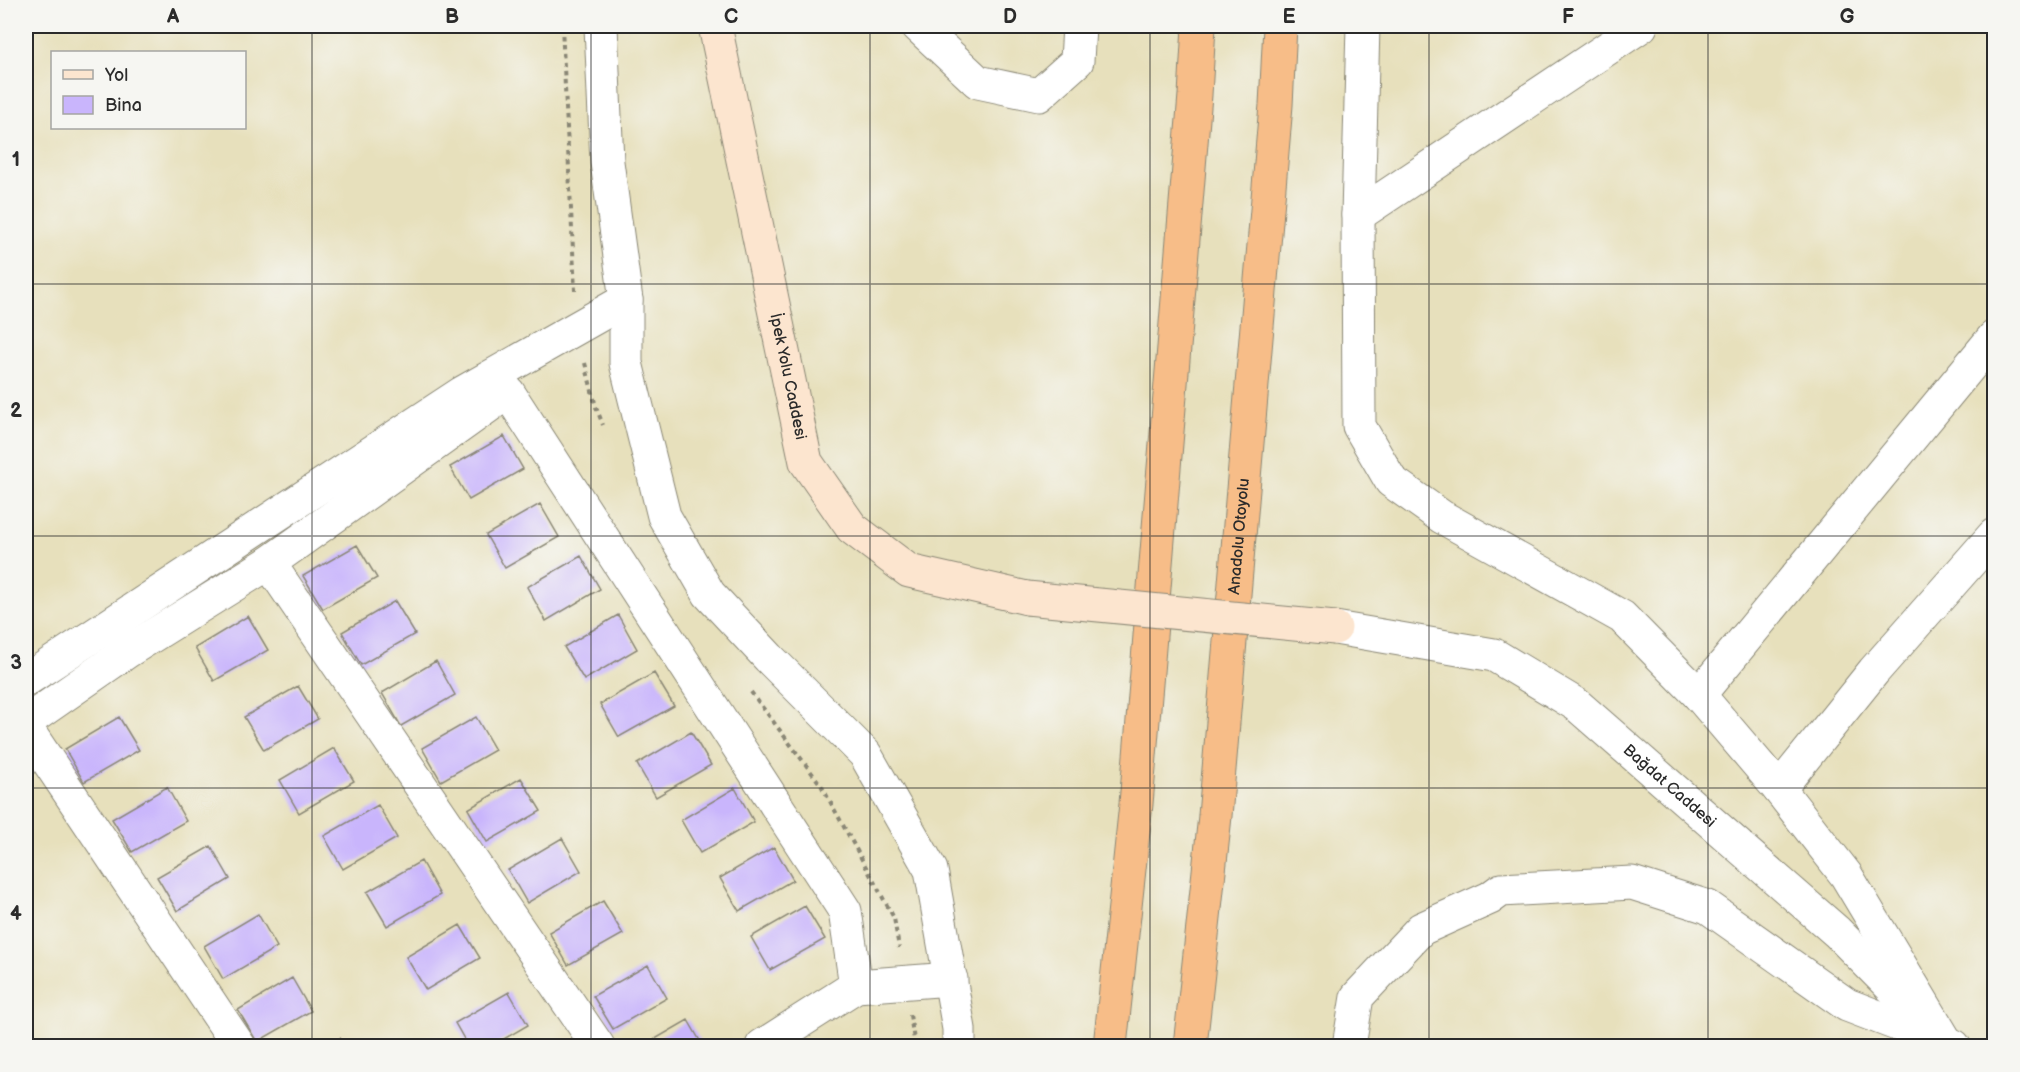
<svg xmlns="http://www.w3.org/2000/svg" width="2020" height="1072" font-family="'Balsamiq Sans',sans-serif">
<style>
.building{fill:#c9b5fc}
.lines{fill:none;stroke-linecap:round;stroke-linejoin:round}
.street-casing{stroke:#898674;stroke-width:35}
.secondary-casing{stroke:#898674;stroke-width:35}
.highway-casing{stroke:#898674;stroke-width:35}
.path{stroke:#898674;stroke-width:4;stroke-dasharray:4.5 4.5;stroke-linecap:butt}
.street{stroke:#fff;stroke-width:33}
.secondary{stroke:#fce5cf;stroke-width:33}
.highway{stroke:#f7bd88;stroke-width:33}
.secondary-bridge-casing{stroke:#898674;stroke-width:35;stroke-linecap:butt}
.secondary-bridge{stroke:#fce5cf;stroke-width:33}
.grid{fill:none;stroke:#2b2b2b;stroke-width:1.5;stroke-opacity:0.55}
.labels{text-anchor:middle;dominant-baseline:central;stroke-width:4.5;stroke-linejoin:round;paint-order:stroke}
.street-label{font-size:16px;fill:#2b2b2b;stroke:#f6f6f2}
.neatline{fill:none;stroke:#2b2b2b;stroke-width:2}
.grid-label{font-size:20px;text-anchor:middle;font-weight:bold;fill:#2b2b2b}
</style>
<rect width="100%" height="100%" fill="#f6f6f2"/>
<filter id="ink" filterUnits="userSpaceOnUse"><feTurbulence type="fractalNoise" baseFrequency=".0167" numOctaves="2"/><feDisplacementMap in="SourceGraphic" scale="12" xChannelSelector="R" yChannelSelector="G"/><feConvolveMatrix kernelMatrix="1 2 1 2 8 2 1 2 1" color-interpolation-filters="sRGB"/></filter>
<filter id="wash" filterUnits="userSpaceOnUse"><feTurbulence type="fractalNoise" baseFrequency=".008" numOctaves="4" result="noise"/><feDisplacementMap in="SourceGraphic" scale="24" xChannelSelector="R" yChannelSelector="G"/><feGaussianBlur stdDeviation="1.35" result="paint"/><feColorMatrix in="noise" values="0 0 0 0 0 0 0 0 0 0 0 0 0 0 0 0 0 1.4 0 .05"/><feComposite in="paint" operator="in"/></filter>
<g filter="url(#wash)">
<rect width="100%" height="100%" fill="#e7e0bc"/>
<g id="blocks">
<path class="building" d="M 504,436 L 523,469 L 469,500 L 450,467 Z
M 540,504 L 559,537 L 505,568 L 486,535 Z
M 357,545 L 377,578 L 323,609 L 303,576 Z
M 581,556 L 600,589 L 546,621 L 527,587 Z
M 395,601 L 415,634 L 361,665 L 342,632 Z
M 618,615 L 637,649 L 584,680 L 564,647 Z
M 248,616 L 268,650 L 214,681 L 195,648 Z
M 436,661 L 455,695 L 401,726 L 382,693 Z
M 654,673 L 674,706 L 619,737 L 600,704 Z
M 298,686 L 318,719 L 264,750 L 244,717 Z
M 119,717 L 139,750 L 84,782 L 65,749 Z
M 476,717 L 495,750 L 441,781 L 422,748 Z
M 691,732 L 711,765 L 656,797 L 637,764 Z
M 334,748 L 354,781 L 299,813 L 280,780 Z
M 521,778 L 541,811 L 487,842 L 468,809 Z
M 167,787 L 186,821 L 132,852 L 112,819 Z
M 735,788 L 754,822 L 700,853 L 681,820 Z
M 378,805 L 397,838 L 343,869 L 324,836 Z
M 562,838 L 581,871 L 527,903 L 508,870 Z
M 211,846 L 230,879 L 177,911 L 157,877 Z
M 774,847 L 793,880 L 739,911 L 720,878 Z
M 421,861 L 440,895 L 387,926 L 367,892 Z
M 603,901 L 623,934 L 568,965 L 549,932 Z
M 805,906 L 825,939 L 770,970 L 751,937 Z
M 258,914 L 277,947 L 223,979 L 204,946 Z
M 460,925 L 480,958 L 426,990 L 406,957 Z
M 648,965 L 667,998 L 613,1029 L 593,996 Z
M 292,978 L 311,1011 L 257,1042 L 238,1010 Z
M 509,992 L 528,1025 L 492,1046 L 468,1046 L 455,1023 Z
M 688,1020 L 703,1046 L 643,1046 Z
M 340,1038 L 345,1046 L 324,1046 Z"/>
</g>
</g>
<g filter="url(#ink)">
<use href="#blocks" fill-opacity="0" stroke="#898674" stroke-width="1.5"/>
<g class="lines">
<defs>
<g id="street">
<path d="M 601,26 L 607,162 L 626,300 L 626,363 L 664,516 L 709,594 L 769,658 L 865,754 L 931,870 L 959,1029 L 959,1046"/>
<path d="M 918,26 L 978,82 L 1039,95 L 1077,61 L 1079,26"/>
<path d="M 1363,26 L 1358,215 L 1359,426 L 1391,481 L 1442,517 L 1622,617 L 1699,695 L 1779,789 L 1846,875 L 1948,1045"/>
<path d="M 1358,215 L 1641,26"/>
<path id="s1" d="M 1335,628 L 1494,655 L 1577,705 L 1837,932 L 1911,1007"/>
<path d="M 26,680 L 462,393 L 626,300"/>
<path d="M 1699,695 L 1994,337"/>
<path d="M 26,722 L 128,651 L 269,563"/>
<path d="M 26,728 L 239,1046"/>
<path d="M 1779,789 L 1874,671 L 1994,535"/>
<path d="M 598,1046 L 269,563 L 508,392 L 845,911 L 856,986"/>
<path d="M 762,1046 L 856,986 L 951,979"/>
<path d="M 1349,1046 L 1357,997 L 1421,929 L 1490,898 L 1501,890 L 1632,883 L 1708,907 L 1847,1005 L 1954,1046"/>
</g>
<g id="secondary">
<path id="s2" d="M 715,26 L 806,462 L 852,528 L 909,571 L 1027,598"/>
</g>
<g id="highway">
<path d="M 1110,1046 L 1136,804 L 1195,95 L 1199,26"/>
<path id="s3" d="M 1190,1046 L 1215,816 L 1276,105 L 1280,26"/>
</g>
</defs>
<use href="#street" class="street-casing"/>
<use href="#secondary" class="secondary-casing"/>
<use href="#highway" class="highway-casing"/>
<path class="path" d="M 562,26 L 575,291
M 585,363 L 596,407 L 603,425
M 751,692 L 821,785 L 894,918 L 899,948
M 910,1015 L 915,1046"/>
<use href="#street" class="street"/>
<use href="#secondary" class="secondary"/>
<use href="#highway" class="highway"/>
<defs>
<path id="secondary-bridge" d="M 1027,598 L 1335,628"/>
</defs>
<use href="#secondary-bridge" class="secondary-bridge-casing"/>
<use href="#secondary-bridge" class="secondary-bridge"/>
</g>
</g>
<path class="grid" d="M 312,26 L 312,1046M 591,26 L 591,1046M 870,26 L 870,1046M 1150,26 L 1150,1046M 1429,26 L 1429,1046M 1708,26 L 1708,1046M 26,284 L 1994,284M 26,536 L 1994,536M 26,788 L 1994,788"/>
<g class="labels">
<g class="street-label">
<text stroke="none"><textPath href="#s2" startOffset="358">İpek Yolu Caddesi</textPath></text>
<text stroke="none"><textPath href="#s3" startOffset="512">Anadolu Otoyolu</textPath></text>
<text stroke="none"><textPath href="#s1" startOffset="381">Bağdat Caddesi</textPath></text>
</g>
</g>
<rect width="2020" height="1072" fill="none" stroke="#f6f6f2" stroke-width="66"/>
<rect x="51" y="51" width="195" height="78" fill="#f6f6f2" stroke="#a5a5a2" stroke-width="1.5"/>
<rect x="63" y="70" width="30" height="9" fill="#fce5cf" stroke="#a5a5a2" stroke-width="1.5"/>
<text x="105" y="81" font-size="18" fill="#2b2b2b">Yol</text>
<rect x="63" y="96" width="30" height="18" fill="#c9b5fc" stroke="#a5a5a2" stroke-width="1.5"/>
<text x="105" y="111" font-size="18" fill="#2b2b2b">Bina</text>
<rect x="33" y="33" width="1954" height="1006" class="neatline"/>
<g class="grid-label">
<text x="173" y="23">A</text>
<text x="452" y="23">B</text>
<text x="731" y="23">C</text>
<text x="1010" y="23">D</text>
<text x="1289" y="23">E</text>
<text x="1568" y="23">F</text>
<text x="1847" y="23">G</text>
<text x="16" y="166">1</text>
<text x="16" y="417">2</text>
<text x="16" y="669">3</text>
<text x="16" y="920">4</text>
</g>
</svg>
